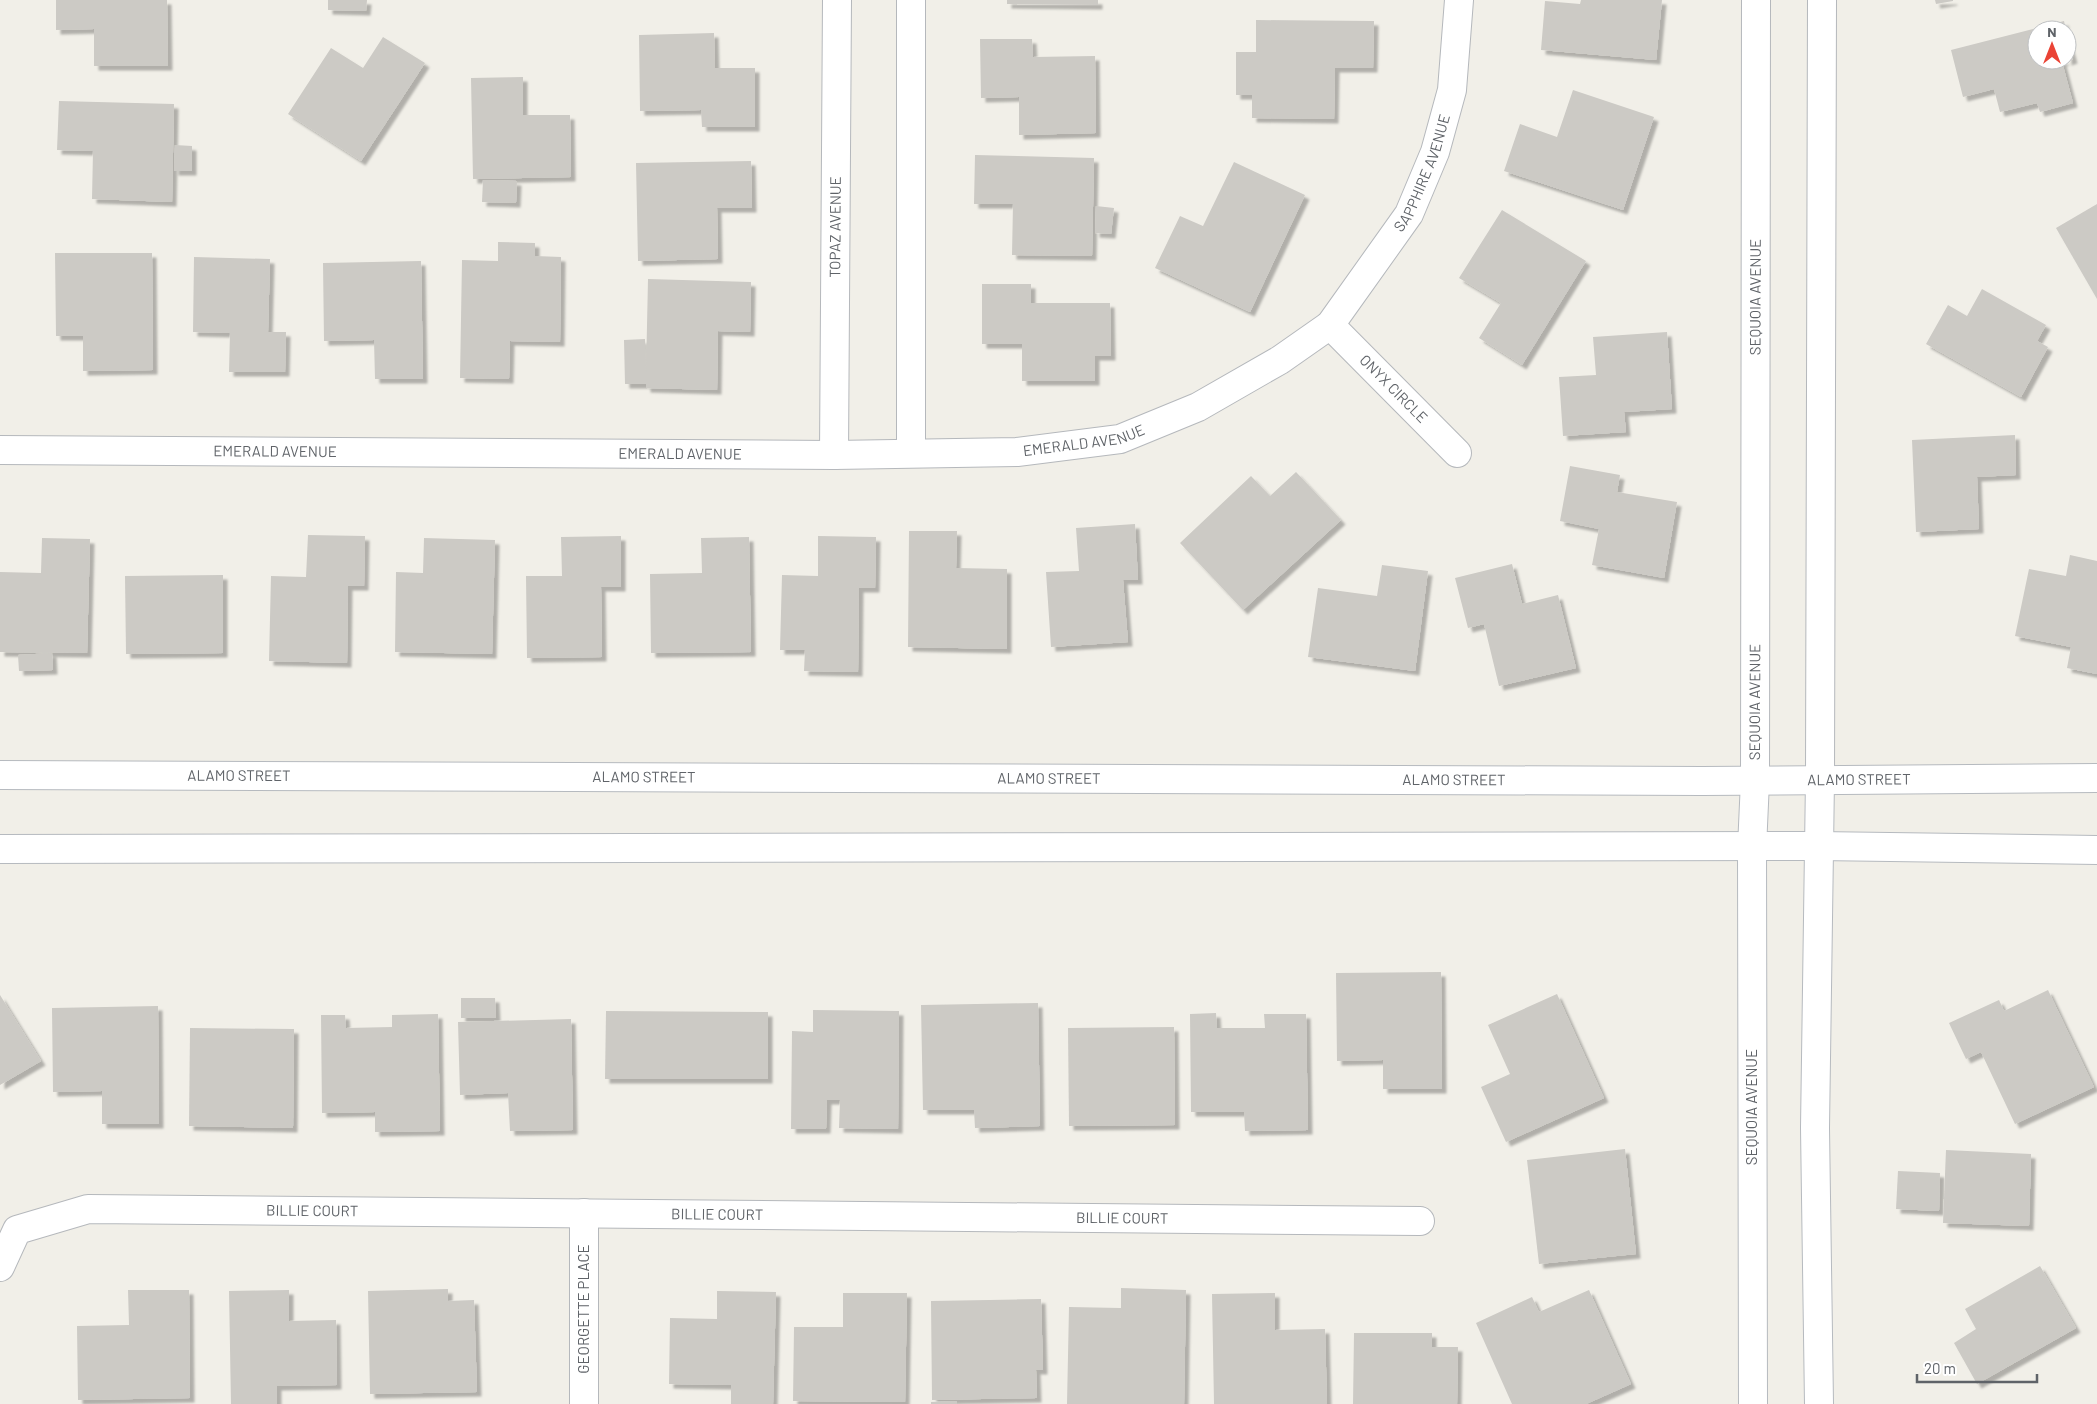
<svg xmlns="http://www.w3.org/2000/svg" width="2097" height="1404" font-family="Barlow,sans-serif">
<style>
.building{fill:#cccac5;filter:url(#shadow)}
.lines{fill:none;stroke-linecap:round;stroke-linejoin:round}
.minor-casing{stroke:#b5b8bc;stroke-width:30}
.tertiary-casing{stroke:#b5b8bc;stroke-width:30}
.secondary-casing{stroke:#b6babf;stroke-width:30}
.minor{stroke:#fff;stroke-width:28}
.tertiary{stroke:#fff;stroke-width:28}
.secondary{stroke:#fff;stroke-width:28}
.labels{text-anchor:middle;stroke-width:4.5;stroke-linejoin:round;paint-order:stroke}
.street-label{font-size:15px;fill:#5f6368;stroke:#fff}
</style>
<defs>
<filter id="shadow"><feDropShadow dx="4.5" dy="4.5" stdDeviation="1" flood-color="#0004"/></filter>
</defs>
<rect width="100%" height="100%" fill="#f1efe8"/>
<g class="building">
<path d="M56,0H167L168,66H94V29L56,30Z"/>
<path d="M328,0H367L366,11L328,10Z"/>
<path d="M1007,0H1098V5L1007,4Z"/>
<path d="M1581,0H1662L1656,60L1541,50L1545,1L1580,4Z"/>
<path d="M1935,0H1953V1L1936,4Z"/>
<path d="M1256,20L1374,21L1373,68H1335L1334,119L1252,118V95H1236V52H1256Z"/>
<path d="M2064,21L2066,30H2037V60H2066L2062,62L2073,103L2040,112L2037,103L2000,112L1994,89L1963,97L1951,50Z"/>
<path d="M714,33L715,68H755V127H702L701,110L640,111L639,35Z"/>
<path d="M383,37L425,63L361,161L288,114L331,48L363,68Z"/>
<path d="M2067,37L2073,59L2067,61Z"/>
<path d="M980,39H1032L1033,57L1095,56L1096,133L1019,135V97L981,98Z"/>
<path d="M523,77V115H570L571,177L473,179L471,78Z"/>
<path d="M1573,90L1654,117L1623,210L1504,171L1520,124L1557,137Z"/>
<path d="M59,101L174,104L172,202L92,199L93,151L57,150Z"/>
<path d="M175,145L192,146V171H174Z"/>
<path d="M975,155L1094,158L1092,256L1012,255L1013,204H974Z"/>
<path d="M751,161L752,208H717L718,259L638,261L636,163Z"/>
<path d="M1234,162L1305,195L1250,312L1155,268L1180,216L1203,226Z"/>
<path d="M483,180L517,181L516,203L482,202Z"/>
<path d="M2097,204V299L2056,228Z"/>
<path d="M1096,206L1114,208L1111,234L1095,233Z"/>
<path d="M1502,210L1586,261L1522,365L1479,338L1501,303L1459,278Z"/>
<path d="M498,242L535,243V256L561,257L560,342L510,341L509,379L460,378L462,260L498,261Z"/>
<path d="M55,253H152L153,370L83,371V336H56Z"/>
<path d="M194,257L270,259L268,332H286L285,372H229L230,333L193,332Z"/>
<path d="M421,261L423,379H375L374,340L324,341L323,263Z"/>
<path d="M648,279L751,282L750,332L718,331L717,390L646,388V384H625L624,340L645,339L646,372Z"/>
<path d="M982,284H1031V303H1110L1111,356H1095V381H1022V344H982Z"/>
<path d="M1982,289L2046,325L2037,341L2048,347L2021,397L1926,344L1948,305L1967,316Z"/>
<path d="M1667,332L1672,409L1624,412L1626,432L1563,436L1559,377L1596,375L1593,337Z"/>
<path d="M2015,435L2016,475L1977,477L1979,529L1916,532L1912,440Z"/>
<path d="M1570,466L1620,475L1617,492L1677,502L1664,578L1592,565L1599,529L1560,521Z"/>
<path d="M1296,472L1341,520L1243,610L1180,543L1251,476L1270,496Z"/>
<path d="M1135,524L1138,580H1123L1128,642L1051,647L1046,572L1079,571L1076,528Z"/>
<path d="M909,531H957L956,568L1007,569V649L908,647Z"/>
<path d="M308,535L365,536L364,586H348L347,663L269,661L271,576L306,577Z"/>
<path d="M621,536V587H601L602,657L527,658L526,576H562L561,537Z"/>
<path d="M818,536L876,537L875,588H859L858,672L804,671L805,650H780L782,575L818,576Z"/>
<path d="M749,537L751,652L651,653L650,574L702,573L701,538Z"/>
<path d="M42,538L90,539L87,653L0,652V572L41,573Z"/>
<path d="M424,538L495,540L492,654L395,652L396,572L423,573Z"/>
<path d="M2070,555L2097,561V674L2067,668L2071,647L2015,636L2029,569L2066,576Z"/>
<path d="M1512,564L1522,604L1558,595L1576,668L1499,686L1484,624L1468,628L1455,578Z"/>
<path d="M1382,565L1428,571L1415,671L1308,657L1318,588L1377,596Z"/>
<path d="M223,575V653L126,654L125,576Z"/>
<path d="M52,653L53,670L19,671L18,655Z"/>
<path d="M1441,972L1442,1089H1383V1060L1337,1061L1336,973Z"/>
<path d="M2048,990L2094,1087L2015,1124L1981,1052L1966,1059L1949,1023L1999,1000L2004,1011Z"/>
<path d="M1557,994L1604,1098L1506,1142L1481,1087L1510,1074L1488,1025Z"/>
<path d="M0,995L41,1061L0,1085Z"/>
<path d="M461,998H495L496,1018H461Z"/>
<path d="M1038,1003L1040,1126L975,1128L974,1110H923L921,1005Z"/>
<path d="M158,1006L159,1124H102V1091L53,1092L52,1008Z"/>
<path d="M813,1010L899,1011L898,1129L839,1128L840,1100H827L826,1129H791L792,1031L813,1032Z"/>
<path d="M606,1011L768,1012V1079H605Z"/>
<path d="M1216,1013L1217,1028H1265L1264,1014H1306L1308,1130L1245,1131L1244,1112H1191L1190,1014Z"/>
<path d="M438,1014L440,1131L375,1132V1112L322,1113L321,1015H345L346,1028L392,1027V1015Z"/>
<path d="M571,1019L573,1130L510,1131L508,1093L460,1095L458,1022Z"/>
<path d="M1174,1027L1175,1125L1069,1126L1068,1028Z"/>
<path d="M190,1028L294,1029L293,1128L189,1126Z"/>
<path d="M1625,1149L1636,1254L1539,1264L1527,1160Z"/>
<path d="M1946,1150L2031,1154L2029,1226L1943,1223Z"/>
<path d="M1898,1171L1940,1173L1939,1211L1896,1209Z"/>
<path d="M2040,1266L2076,1328L1977,1384L1954,1343L1976,1329L1965,1309Z"/>
<path d="M1121,1288L1186,1290L1184,1404H1067L1069,1307L1121,1308Z"/>
<path d="M448,1289V1301L474,1300L477,1392L370,1394L368,1291Z"/>
<path d="M128,1290H189L190,1398L78,1400L77,1326L129,1325Z"/>
<path d="M289,1290V1321L336,1320L337,1385L277,1386V1404H231L229,1291Z"/>
<path d="M1589,1290L1631,1384L1586,1404H1512L1476,1323L1532,1297L1539,1312Z"/>
<path d="M717,1291L776,1292L773,1404H731V1385L669,1384L670,1318L717,1319Z"/>
<path d="M843,1293H907L905,1402L793,1401L794,1327H843Z"/>
<path d="M1275,1293V1330L1325,1329L1327,1404H1214L1212,1294Z"/>
<path d="M1041,1299L1043,1370H1036L1037,1398L932,1400L931,1301Z"/>
<path d="M1354,1333H1432V1347H1458L1457,1404H1353Z"/>
<path d="M957,1401V1404H931V1402Z"/>
</g>
<g class="lines">
<defs>
<g id="minor">
<path d="M911,0V453"/>
<path id="s1" d="M1330,325L1457,453"/>
<path id="s2" d="M0,450L834,455L1017,452L1120,439L1198,407L1280,360L1330,325L1409,214L1435,152L1452,90L1459,0"/>
<path id="s3" d="M834,455L837,0"/>
<path d="M584,1213V1404"/>
<path id="s4" d="M0,1267L17,1230L88,1209L1420,1221"/>
</g>
<g id="tertiary">
<path d="M1820,779L1822,0"/>
<path id="s5" d="M1755,781L1756,0"/>
</g>
<g id="secondary">
<path id="s6" d="M0,775L1702,781L2097,778"/>
<path d="M0,849L1818,846L2097,850"/>
<path d="M1753,1404L1752,848L1755,781"/>
<path d="M1819,1404L1815,1128L1820,779"/>
</g>
</defs>
<use href="#minor" class="minor-casing"/>
<use href="#tertiary" class="tertiary-casing"/>
<use href="#secondary" class="secondary-casing"/>
<use href="#minor" class="minor"/>
<use href="#tertiary" class="tertiary"/>
<use href="#secondary" class="secondary"/>
</g>
<g class="labels">
<g class="street-label">
<text dy="5" stroke="none"><textPath href="#s2" startOffset="1540">SAPPHIRE AVENUE</textPath></text>
<text dy="5" stroke="none"><textPath href="#s3" startOffset="228">TOPAZ AVENUE</textPath></text>
<text dy="5" stroke="none"><textPath href="#s5" startOffset="484">SEQUOIA AVENUE</textPath></text>
<text dy="5" stroke="none"><textPath href="#s1" startOffset="90">ONYX CIRCLE</textPath></text>
<text dy="5" stroke="none"><textPath href="#s2" startOffset="1085">EMERALD AVENUE</textPath></text>
<text dy="5" stroke="none"><textPath href="#s2" startOffset="275">EMERALD AVENUE</textPath></text>
<text dy="5" stroke="none"><textPath href="#s2" startOffset="680">EMERALD AVENUE</textPath></text>
<text dy="5" stroke="none"><textPath href="#s5" startOffset="79">SEQUOIA AVENUE</textPath></text>
<text dy="5" stroke="none"><textPath href="#s6" startOffset="239">ALAMO STREET</textPath></text>
<text dy="5" stroke="none"><textPath href="#s6" startOffset="644">ALAMO STREET</textPath></text>
<text dy="5" stroke="none"><textPath href="#s6" startOffset="1049">ALAMO STREET</textPath></text>
<text dy="5" stroke="none"><textPath href="#s6" startOffset="1859">ALAMO STREET</textPath></text>
<text dy="5" stroke="none"><textPath href="#s6" startOffset="1454">ALAMO STREET</textPath></text>
<text transform="translate(1752 1107) rotate(-90)" y="5">SEQUOIA AVENUE</text>
<text dy="5" stroke="none"><textPath href="#s4" startOffset="339">BILLIE COURT</textPath></text>
<text dy="5" stroke="none"><textPath href="#s4" startOffset="744">BILLIE COURT</textPath></text>
<text dy="5" stroke="none"><textPath href="#s4" startOffset="1149">BILLIE COURT</textPath></text>
<text transform="translate(584 1309) rotate(-90)" y="5">GEORGETTE PLACE</text>
</g>
</g>
<g transform="translate(2052 45)"><circle r="24" fill="#ffffff" stroke="#bfc1c3"/>
<path d="M0-4L9 19L0 12L-9 19Z" fill="#ea4335"/>
<text y="-8" font-size="14" font-weight="bold" text-anchor="middle" fill="#5f6368">N</text>
</g>
<path d="M1917 1374v8h120v-8" fill="none" stroke="#5f6368" stroke-width="2.5"/>
<text x="1924" y="1374" font-size="15" fill="#5f6368" stroke="#ffffff" stroke-width="4" paint-order="stroke">20 m</text>
</svg>
